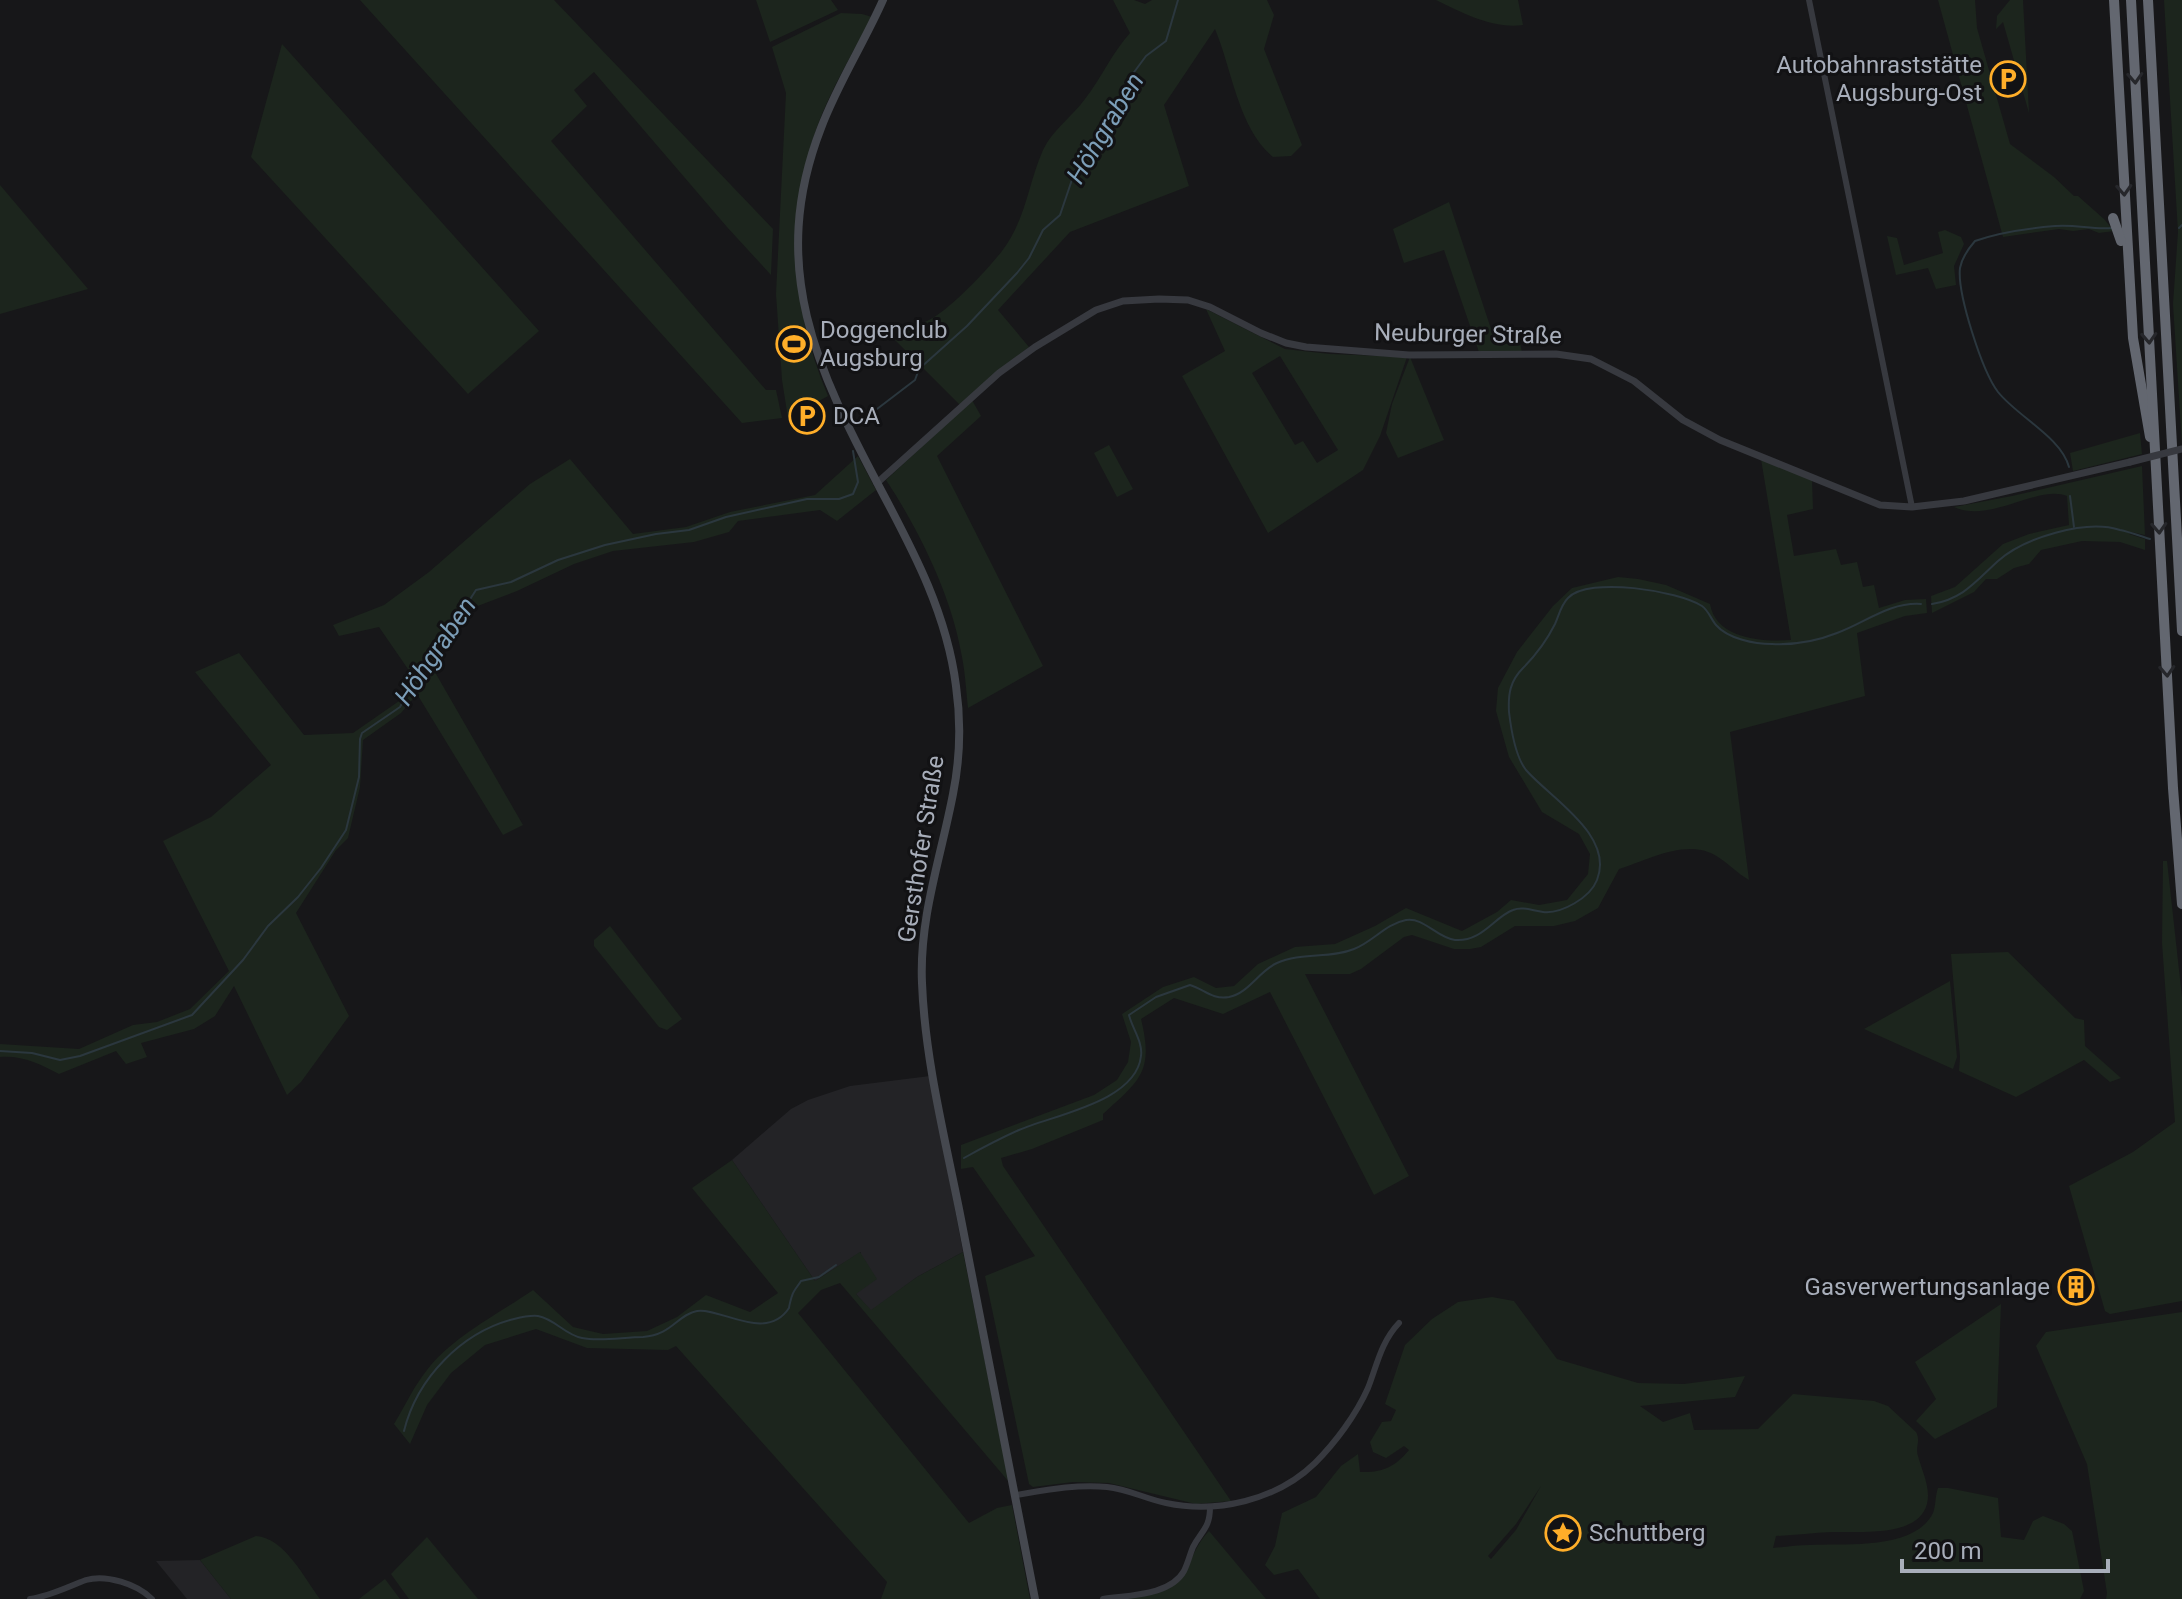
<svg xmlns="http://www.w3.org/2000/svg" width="2182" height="1599" font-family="Roboto,sans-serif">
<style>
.built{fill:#232326}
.green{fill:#1c251d;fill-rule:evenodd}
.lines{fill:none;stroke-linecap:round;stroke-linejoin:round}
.stream{stroke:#2b373e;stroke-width:2}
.minor{stroke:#37393f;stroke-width:6}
.tertiary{stroke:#37393f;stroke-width:7}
.secondary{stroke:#45484f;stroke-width:8}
.motorway{stroke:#636770;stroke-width:10}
.tertiary-bridge{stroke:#37393f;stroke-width:7}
.oneway{stroke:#26272b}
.labels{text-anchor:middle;stroke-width:6;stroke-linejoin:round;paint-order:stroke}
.poi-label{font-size:24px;fill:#a8aeba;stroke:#121214;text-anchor:start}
.street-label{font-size:24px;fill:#a8aeba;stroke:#121214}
.water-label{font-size:26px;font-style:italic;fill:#7c9eb8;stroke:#121214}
</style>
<rect width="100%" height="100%" fill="#171719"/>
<g class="built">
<path d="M930,1076L963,1252L917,1277L871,1311L856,1294L861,1252L815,1281L732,1160L791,1109L808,1100L850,1086Z"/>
<path d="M200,1560L231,1599H187L156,1561Z"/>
</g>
<g class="green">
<path d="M360,0H554L773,229L771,275L727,227L594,72L574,90L587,106L551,141L766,390H776L782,418L742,423Z"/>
<path d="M756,0H831L838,10L770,42Z"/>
<path d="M1113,0H1134L1145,4L1152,0H1267L1274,15L1264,49L1302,145L1291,156L1273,157C1238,128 1232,69 1215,29L1164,105L1189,186L1070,232L998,310L1029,347L960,405L887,332C898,321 914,327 927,321C948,312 988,269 1002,251C1026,220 1028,184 1043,150C1053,129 1072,117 1085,99C1102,77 1112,53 1130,33Z"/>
<path d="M1436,0H1518L1523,25C1492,29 1463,13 1436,0Z"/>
<path d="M1938,0H1975L1977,28L2010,144L2054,177L2074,196H2078L2104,219L2114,231L2099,233L2089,229L2073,231L2059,229L2003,237Z"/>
<path d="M2010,0H2023L2029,113L2003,22L1996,29L1997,16Z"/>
<path d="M2164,0H2182V445L2173,304L2178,232Z"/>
<path d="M841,13L862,14L872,17C853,52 831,89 817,127C785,216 791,309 828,396L788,418L782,380L776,294L786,93L772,47Z"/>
<path d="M282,44L539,331L468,394L251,157Z"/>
<path d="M0,185L88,289L0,314Z"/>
<path d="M1449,202L1496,344L1520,343L1522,352H1479L1444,250L1404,263L1393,229Z"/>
<path d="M1945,230L1961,237L1964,244L1954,266L1956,285L1936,289L1928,268L1896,275L1887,236L1897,238L1904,265L1943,253L1938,232Z"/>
<path d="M1206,309L1285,349L1330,354L1407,357L1380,436L1363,470L1268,533L1182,376L1225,351ZM1280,356L1338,450L1317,463L1303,441L1295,445L1252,373Z"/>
<path d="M1410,357L1444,440L1398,458L1386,433L1392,404Z"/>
<path d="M972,400L981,416L937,456L1043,666L968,708C966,689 965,670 961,652C951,595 918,528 886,480Z"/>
<path d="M2140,433L2142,454L2073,471L2070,453Z"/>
<path d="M1109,445L1133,489L1117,497L1094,453Z"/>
<path d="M858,456L876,490L837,521L820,510L738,521L729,532L694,542L613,551L574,564L517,591L475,607L432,667L523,825L503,835L417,694L401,713L363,740L360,787L348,838L336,850L296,913L349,1016L301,1082L287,1095L234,986L215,1016L194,1029L141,1043L147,1057L126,1064L116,1051L59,1074C40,1064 22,1055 0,1057V1044L79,1049L133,1025L157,1022L190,1009L229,971L163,841L211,817L271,765L195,672L239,653L304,735L353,733L402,699L410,672L379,627L339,636L333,625L384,605L429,572L530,484L570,459L633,534L686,527L730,512L815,495Z"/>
<path d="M1761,459L1812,480L1813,509L1787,515L1794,556L1836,549L1841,565L1857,562L1863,587L1874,585L1879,608L1905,600L1926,599L1927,613L1905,616L1857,633L1865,696L1730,732L1749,880C1737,873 1729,864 1718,857C1688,837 1649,860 1619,869L1598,908L1575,921L1554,926H1515L1481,947L1470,949H1454L1412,935L1404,937L1361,969L1350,974H1305L1409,1176L1374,1195L1270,992L1223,1014L1174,998L1141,1019C1154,1072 1140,1080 1103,1114V1120L1032,1149L1001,1158L1003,1166L1231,1501L1196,1504L1109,1483L1073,1482L1033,1487L1029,1484L985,1276L1035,1256L973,1167L961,1169V1145L1094,1095L1117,1080L1128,1062L1131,1042L1122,1014L1163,987L1194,977L1216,988L1234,986L1258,964L1295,947L1335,944L1375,926L1406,908L1462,931L1497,912L1511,900L1539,905L1567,900L1588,874L1590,854L1579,834L1542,812L1509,757L1496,711L1498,688L1517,652L1553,606L1572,588L1618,577L1638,579L1666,585L1710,604C1716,639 1762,642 1791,640Z"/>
<path d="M2142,466L2145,535L2131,532L2129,534L2145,539V550L2120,542L2082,541L2041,550L2029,564L2014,568L1997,579H1986L1974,592L1932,613L1931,596L1955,587L2003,544L2029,534L2069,525L2067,496C2039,484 1990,524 1954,507L2012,496Z"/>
<path d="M2163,861H2167L2182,997V1301L2110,1314L2105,1311L2069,1186L2133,1152L2175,1122L2162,943Z"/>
<path d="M610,926L682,1019L667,1030L659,1027L594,946V940Z"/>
<path d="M2008,952L2075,1018L2084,1020L2085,1046L2121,1078L2110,1082L2084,1060L2016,1097L1959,1071L1960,1057L1951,954Z"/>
<path d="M1950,981L1957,1057L1953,1069L1864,1029Z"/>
<path d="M732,1160L815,1281L860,1252L877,1279L856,1294L871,1310L917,1277L963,1252L1009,1482L840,1283L821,1290L798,1313L969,1523L997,1508L1012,1505L1030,1599H881L887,1582L676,1346L668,1350L587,1348L536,1329L485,1345L451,1373L427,1405L410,1444L394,1424C405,1406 414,1386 427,1370C452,1337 500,1313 533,1290L573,1327L603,1334L647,1331L677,1317L706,1295L750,1312L778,1293L692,1188Z"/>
<path d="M1492,1297L1514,1301L1557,1359L1638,1383L1684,1384L1745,1376L1735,1397L1640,1406L1663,1422L1690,1413L1694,1430L1758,1429L1793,1394L1874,1401L1888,1406L1916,1432C1921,1441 1915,1447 1918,1456C1922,1471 1931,1488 1927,1504C1918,1538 1859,1531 1832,1532C1813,1533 1795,1535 1776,1536L1773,1548C1785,1547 1798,1545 1810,1545C1844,1543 1914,1551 1933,1513C1936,1505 1935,1496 1938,1488H1948L1998,1498L2001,1537L2024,1540L2033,1521L2043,1516L2064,1524L2072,1531L2084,1591L2080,1599H1320L1298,1569L1274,1575L1265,1565L1275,1546L1282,1513L1316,1497L1341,1466L1358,1454L1360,1472C1382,1473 1395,1467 1409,1450L1404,1446L1386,1458L1373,1452L1370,1442L1382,1422L1391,1421L1396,1410L1385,1404L1405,1345L1432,1319L1458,1302ZM1541,1486L1516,1530L1491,1559L1488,1556L1516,1524Z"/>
<path d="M2001,1304L1997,1407L1935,1439L1916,1421L1936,1399L1915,1362Z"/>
<path d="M2182,1312V1599H2106L2107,1593L2087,1464L2036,1346L2046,1332Z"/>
<path d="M1209,1531L1266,1599H1112C1131,1596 1167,1596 1179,1580C1191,1564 1195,1545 1209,1531Z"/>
<path d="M256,1536C285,1538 304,1578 320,1599H231L200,1560Z"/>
<path d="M427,1537L478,1599H409L391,1574Z"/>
<path d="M385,1579L400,1599H359Z"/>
</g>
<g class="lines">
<g class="stream">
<path d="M2179,228L2182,225"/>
<path d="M860,422L915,380L919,369L967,326L1017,273L1029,258L1043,230L1060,215L1076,168L1112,127L1123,104L1129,79L1146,56L1166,41L1178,0"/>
<path d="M2069,467C2061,437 2018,417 1998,392C1982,371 1957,293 1960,268C1962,257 1968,249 1975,241C1997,233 2031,228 2055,226C2075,224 2093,230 2112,228"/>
<path d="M2070,496L2074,527"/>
<path d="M1932,604C1963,599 1976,581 1998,561C2024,538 2085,519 2120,530C2130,532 2140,536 2150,539"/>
<path d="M0,1051L32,1053L60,1060L80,1056L192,1015L243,960L268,926L298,897L321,868L346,830L359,777L360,739L362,733L400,707L431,650L458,618L476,590L511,582L558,560L605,545L656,534L689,530L726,517L807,499H839L853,494L858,482L853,451"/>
<path d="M964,1158C982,1148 1001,1138 1019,1130C1053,1115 1136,1102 1141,1056C1143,1042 1132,1028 1129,1015L1156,997L1190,985C1204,989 1212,1000 1229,997C1249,993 1259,971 1277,963C1301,952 1330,959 1354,949C1373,942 1385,924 1406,920C1424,917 1437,938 1455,940C1482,942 1494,917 1513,910C1523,906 1533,911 1543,912C1561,914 1590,898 1597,880C1615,835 1549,797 1526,770C1515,756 1511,729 1509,712C1508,694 1510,681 1523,668C1535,656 1547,640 1555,624C1559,615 1561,605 1568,598C1589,576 1678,591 1702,606C1708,610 1711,619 1716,625C1728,639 1755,644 1772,644C1793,645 1817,641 1837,633C1865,623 1889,602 1921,604"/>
<path d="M404,1431C417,1378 462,1332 514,1319C522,1317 530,1315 538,1316C555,1319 565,1335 582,1338C600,1342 624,1337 643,1337C672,1335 677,1315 697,1311C720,1307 766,1343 789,1308C789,1307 791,1298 792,1296C793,1291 798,1286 801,1281L819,1277L836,1265"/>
</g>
<g class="minor">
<path d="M1809,0L1912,507"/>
<path d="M1016,1495C1046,1490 1077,1484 1107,1487C1128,1489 1146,1499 1166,1503C1217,1514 1277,1500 1315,1463C1335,1443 1356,1415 1368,1388C1377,1365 1381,1342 1399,1323"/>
<path d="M30,1599C50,1596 67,1587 86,1580C106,1574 137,1584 152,1599"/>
<path d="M1103,1599C1128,1595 1170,1596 1184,1571C1188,1563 1190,1554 1193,1547C1202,1530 1210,1528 1210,1507"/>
</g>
<path class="tertiary" d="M877,483L999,373L1035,347L1096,310L1123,301L1159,299L1188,300L1210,307L1261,333L1286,343L1306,347L1409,355L1556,354L1591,359L1634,381L1683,420L1720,440L1880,505L1912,507L1964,501L2130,462"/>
<path class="secondary" d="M883,0C864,43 838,83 821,128C767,267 817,370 882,492C915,554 947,615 956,686C961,721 960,759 953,794C941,857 919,918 922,983C925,1060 945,1138 960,1214C985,1342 1011,1470 1035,1599"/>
<g class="motorway">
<path d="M2114,0L2133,338L2150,437"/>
<path d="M2131,0L2173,788L2182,904"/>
<path d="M2148,0L2182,631"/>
<path d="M2113,218L2121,241"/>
</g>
<path class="tertiary-bridge" d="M2130,462L2182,449"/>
</g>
<defs><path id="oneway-chevron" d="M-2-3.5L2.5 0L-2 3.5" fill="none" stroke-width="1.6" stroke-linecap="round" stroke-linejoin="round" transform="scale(2)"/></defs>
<g class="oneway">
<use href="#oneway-chevron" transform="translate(2135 78) rotate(87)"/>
<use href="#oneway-chevron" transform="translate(2124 190) rotate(87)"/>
<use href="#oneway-chevron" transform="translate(2149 338) rotate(87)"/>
<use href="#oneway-chevron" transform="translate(2159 528) rotate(87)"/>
<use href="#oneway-chevron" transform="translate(2167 671) rotate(87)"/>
</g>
<defs>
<symbol id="parking-ring" viewBox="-11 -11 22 22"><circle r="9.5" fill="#121214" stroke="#ffae29" stroke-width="1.5"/><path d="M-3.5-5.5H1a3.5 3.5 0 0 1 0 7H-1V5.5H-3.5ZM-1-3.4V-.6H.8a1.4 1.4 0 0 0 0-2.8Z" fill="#ffae29"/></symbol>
<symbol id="stadium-ring" viewBox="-11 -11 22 22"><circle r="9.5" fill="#121214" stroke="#ffae29" stroke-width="1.5"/><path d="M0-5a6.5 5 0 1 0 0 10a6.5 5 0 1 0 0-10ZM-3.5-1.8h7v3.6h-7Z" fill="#ffae29"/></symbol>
<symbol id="building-ring" viewBox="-11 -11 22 22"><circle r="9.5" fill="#121214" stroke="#ffae29" stroke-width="1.5"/><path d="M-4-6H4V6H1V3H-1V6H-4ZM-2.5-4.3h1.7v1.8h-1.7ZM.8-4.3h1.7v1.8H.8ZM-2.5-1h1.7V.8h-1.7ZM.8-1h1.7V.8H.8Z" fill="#ffae29"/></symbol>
<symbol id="sight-ring" viewBox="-11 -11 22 22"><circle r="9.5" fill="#121214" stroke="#ffae29" stroke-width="1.5"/><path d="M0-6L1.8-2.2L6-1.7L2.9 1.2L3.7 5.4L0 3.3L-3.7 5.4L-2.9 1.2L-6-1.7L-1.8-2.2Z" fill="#ffae29"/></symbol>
</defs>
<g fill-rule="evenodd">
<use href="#parking-ring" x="1988" y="59" width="40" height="40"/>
<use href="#stadium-ring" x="774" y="324" width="40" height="40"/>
<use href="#parking-ring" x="787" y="396" width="40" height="40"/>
<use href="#building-ring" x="2056" y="1267" width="40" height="40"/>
<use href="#sight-ring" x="1543" y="1513" width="40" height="40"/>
</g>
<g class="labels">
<g class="poi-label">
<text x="1982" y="73" text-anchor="end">Autobahnraststätte<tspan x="1982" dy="28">Augsburg-Ost</tspan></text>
<text x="820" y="338">Doggenclub<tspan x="820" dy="28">Augsburg</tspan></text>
<text x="833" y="424">DCA</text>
<text x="2050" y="1295" text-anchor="end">Gasverwertungsanlage</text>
<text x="1589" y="1541">Schuttberg</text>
</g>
<g class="street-label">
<text transform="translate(1468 334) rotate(1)" y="8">Neuburger Straße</text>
<text transform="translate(921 849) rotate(-81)" y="8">Gersthofer Straße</text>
</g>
<g class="water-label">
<text transform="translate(1105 128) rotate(-59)" y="9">Höhgraben</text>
<text transform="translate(435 651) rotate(-56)" y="9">Höhgraben</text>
</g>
</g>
<path d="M1902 1559v12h206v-12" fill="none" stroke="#a8aeba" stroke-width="4"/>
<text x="1914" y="1559" font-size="24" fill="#a8aeba" stroke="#121214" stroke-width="6" paint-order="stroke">200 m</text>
</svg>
